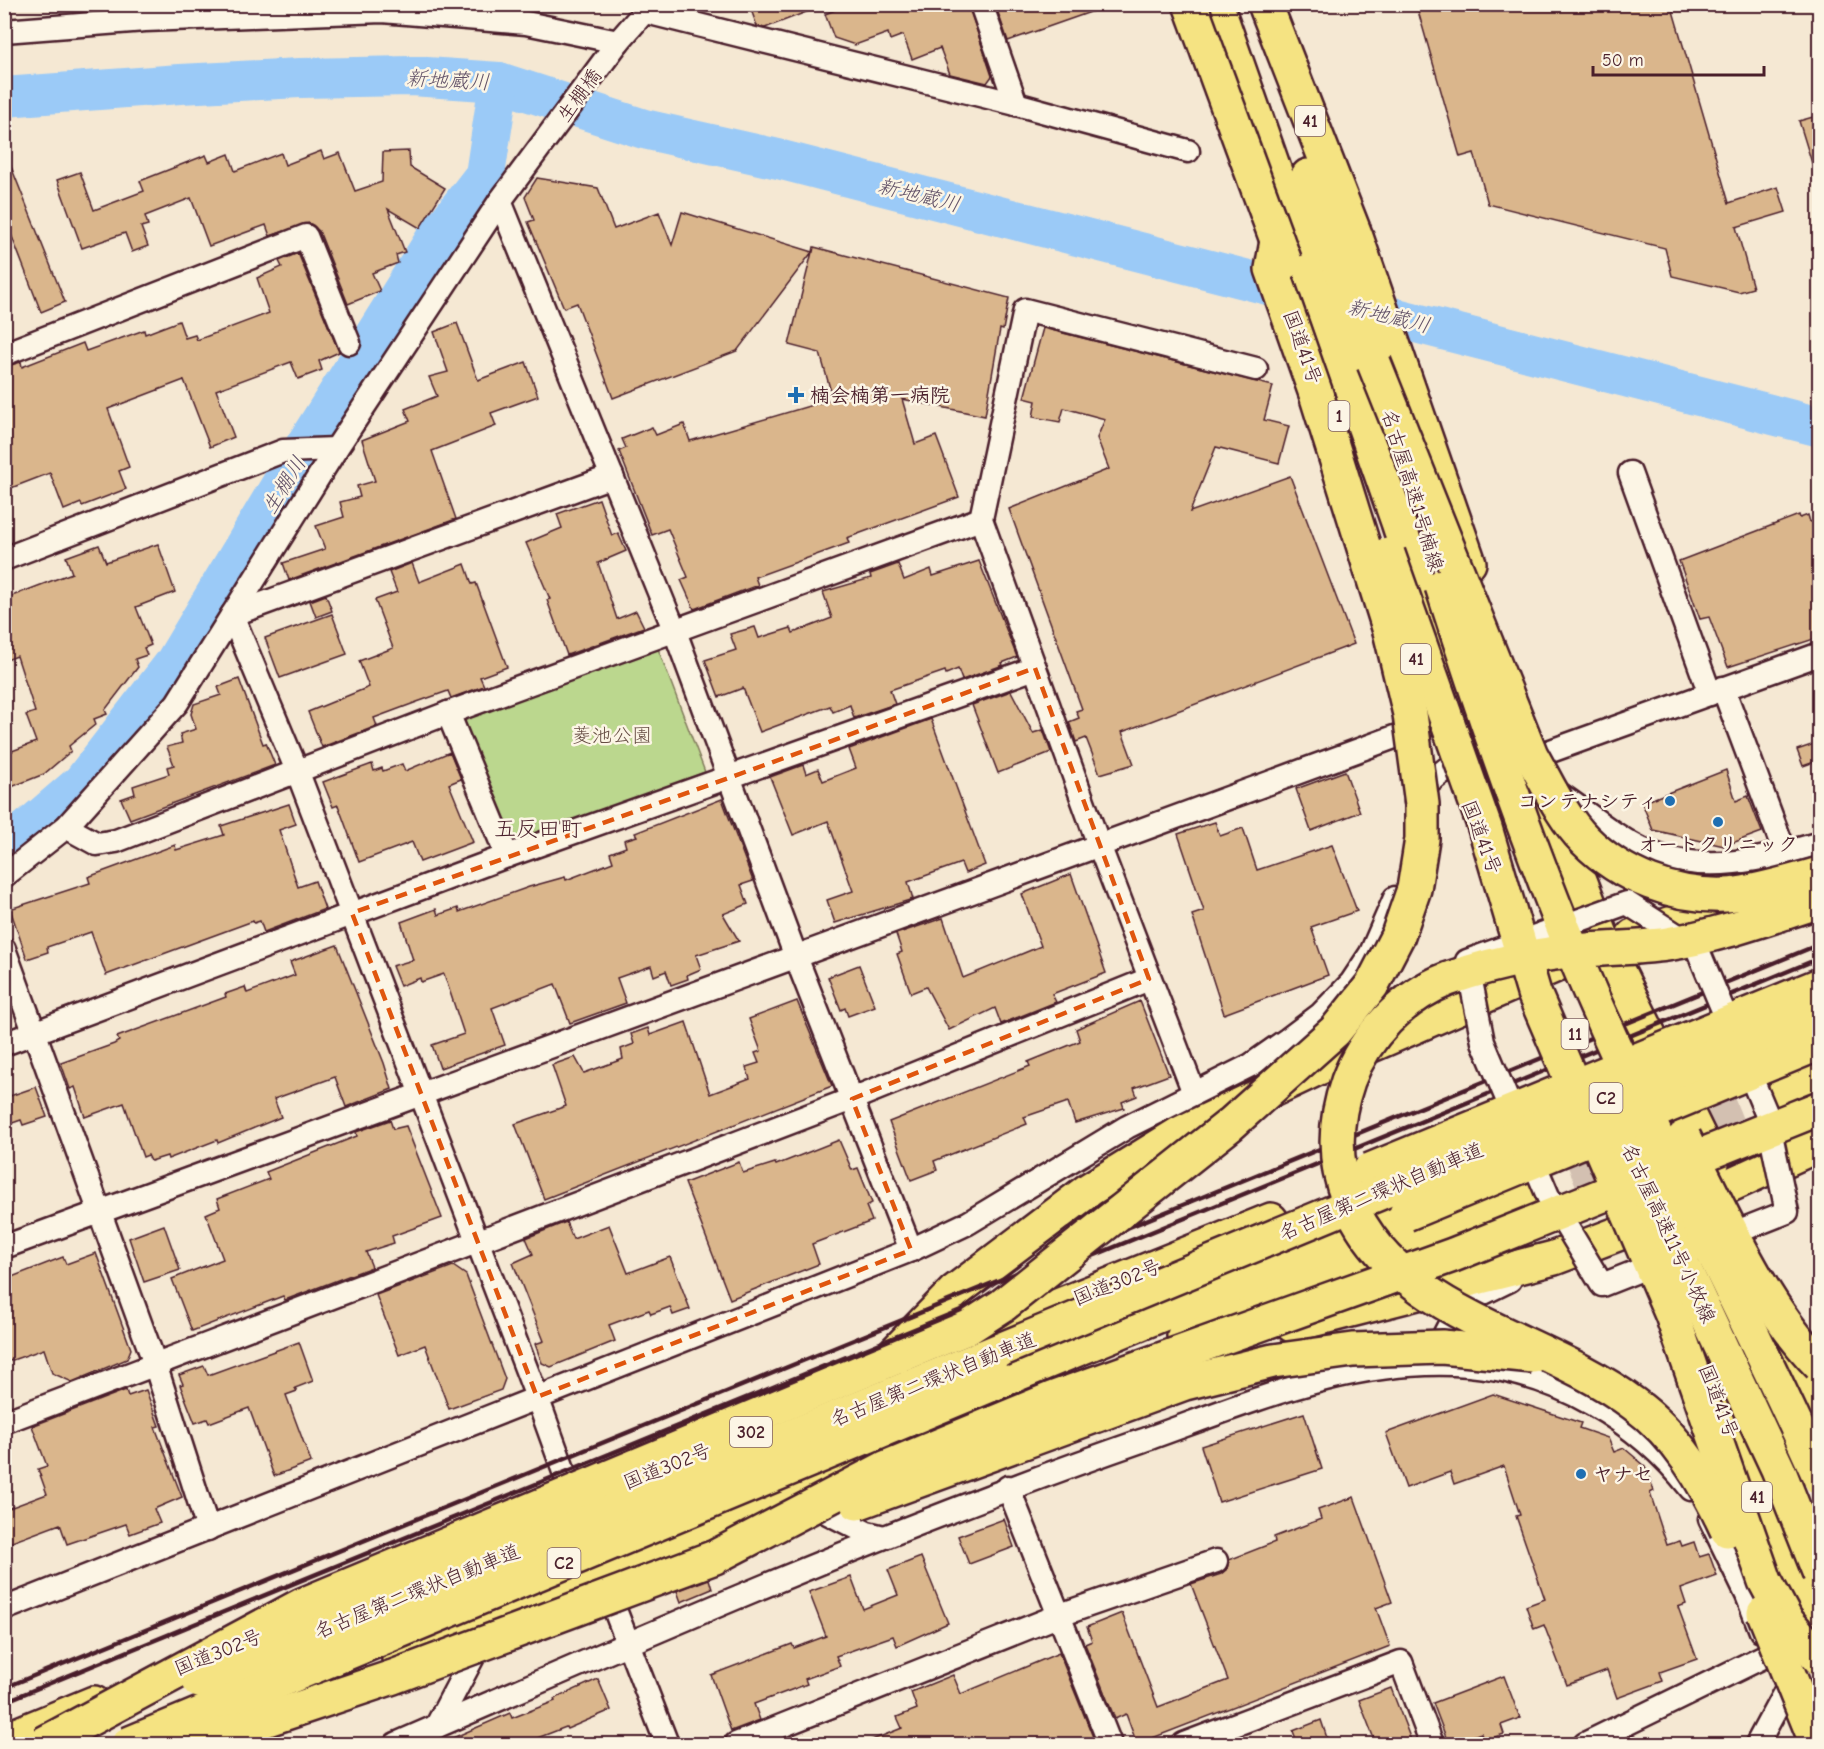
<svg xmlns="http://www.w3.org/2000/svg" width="1824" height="1749" font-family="'Comic Neue','Klee One',sans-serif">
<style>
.green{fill:#bbd78e;stroke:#827b5c;stroke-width:1.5}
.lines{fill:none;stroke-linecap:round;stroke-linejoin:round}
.river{stroke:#9bcaf7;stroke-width:40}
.building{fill:#dab68c;stroke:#4a1f2b;stroke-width:1.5}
.highway-tunnel{stroke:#d3c0b1;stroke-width:33;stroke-dasharray:33 16;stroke-linecap:butt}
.minor-casing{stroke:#4a1f2b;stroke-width:27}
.highway-casing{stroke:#4a1f2b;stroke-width:38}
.minor{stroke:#fcf5e5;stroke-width:22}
.highway{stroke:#f5e382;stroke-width:33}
.rail{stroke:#4a1f2b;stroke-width:4.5}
.minor-bridge-casing{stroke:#4a1f2b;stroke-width:27;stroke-linecap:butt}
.highway-bridge-casing{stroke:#4a1f2b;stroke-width:38;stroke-linecap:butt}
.minor-bridge{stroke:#fcf5e5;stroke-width:22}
.highway-bridge{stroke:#f5e382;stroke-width:33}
.marked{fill:none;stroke:#e0560e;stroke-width:4.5;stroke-dasharray:12 8;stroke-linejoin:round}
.poi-dot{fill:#1f6fb2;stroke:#fcf5e5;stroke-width:2}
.labels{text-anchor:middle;stroke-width:5;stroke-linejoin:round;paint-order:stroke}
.shield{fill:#fcf5e5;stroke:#7f5f63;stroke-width:1.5}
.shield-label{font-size:18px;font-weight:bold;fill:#4a1f2b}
.street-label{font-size:20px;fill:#4a1f2b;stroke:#fcf5e5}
.poi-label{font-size:20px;font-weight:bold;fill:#4a1f2b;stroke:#fcf5e5;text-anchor:start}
.park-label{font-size:20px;fill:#664d44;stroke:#fcf5e5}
.water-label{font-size:21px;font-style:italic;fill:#625268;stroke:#fcf5e5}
.quarter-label{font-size:22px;fill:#4a1f2b;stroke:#fcf5e5}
</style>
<rect width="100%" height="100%" fill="#f5e8d3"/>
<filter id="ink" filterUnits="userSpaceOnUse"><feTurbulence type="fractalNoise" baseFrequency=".0167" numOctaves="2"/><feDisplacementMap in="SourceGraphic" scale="12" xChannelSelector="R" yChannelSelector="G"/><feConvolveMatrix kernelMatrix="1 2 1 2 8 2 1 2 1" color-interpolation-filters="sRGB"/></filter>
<g filter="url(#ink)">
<path class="green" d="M657,646L705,772L508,846L459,721Z"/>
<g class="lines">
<g class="river">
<path d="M4,97L180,84L300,78L412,76L499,82L644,129L778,159L1820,427"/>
<path d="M4,850L82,783L174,664L285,478L434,241L485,175L499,82"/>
</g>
</g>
<g class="building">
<path d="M749,4H822V6L765,28L757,26Z"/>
<path d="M850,4H968L992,76L987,83L950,74L940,48L912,59L903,35L890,40L888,33L855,45L834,38L825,14Z"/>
<path d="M995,4H1105V7L1008,41Z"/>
<path d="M1416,4H1671L1729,203L1778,187L1786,212L1736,227L1753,288L1739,292L1672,276L1665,248L1488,204L1474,153L1460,157Z"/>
<path d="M1820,115V172L1815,173L1799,121Z"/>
<path d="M4,149L65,302L41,312L4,216Z"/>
<path d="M321,151L324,159L340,153L355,191L382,182L383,152L409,151L410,167L445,188L420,228L388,209L405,252L396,255L398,263L372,273L380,291L348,304L319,231L309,223L270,236L266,225L209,246L191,198L145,216L148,225L141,227L148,246L132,252L125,233L82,248L57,180L80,172L94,210L144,191L140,181L206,155L209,162L229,154L235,171L281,153L285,165Z"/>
<path d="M537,178L598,188L614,229L659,212L672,245L682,212L813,252L814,247L1009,298L1003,330L1000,329L985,416L902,399L915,444L936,436L959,497L847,538L849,543L755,577L758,585L694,609L681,580L688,577L668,529L652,535L619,451L626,448L622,439L652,427L656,435L684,424L690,441L833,399L820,353L789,345L812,252L737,351L613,398L577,303L564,308L528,222L534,220L525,197Z"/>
<path d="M298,253L339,352L319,361L322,370L298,379L291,362L216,390L234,437L210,447L184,380L108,409L129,467L119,471L126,489L82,506L81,503L64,510L50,473L11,488L4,471V367L21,362L22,367L83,343L86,351L144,330L145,334L179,321L185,338L195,335L197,340L269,313L257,278L282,267L279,261Z"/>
<path d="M457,323L478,380L526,362L538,396L491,413L496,426L432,451L456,519L289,580L283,563L325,549L316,526L344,517L340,502L360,497L357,486L375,481L362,440L410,421L405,409L437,396L429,377L448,372L434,332Z"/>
<path d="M1043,328L1273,386L1264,420L1289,426L1279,463L1216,447L1190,512L1290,476L1354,644L1122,732L1134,764L1100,774L1086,738L1076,742L1069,722L1079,718L1076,711L1082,709L1009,509L1109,469L1097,438L1105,419L1064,408L1060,422L1033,417L1036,401L1024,398Z"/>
<path d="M599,499L612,536L618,533L626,551L598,563L617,619L636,611L644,627L567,655L547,600L550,599L526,543L562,528L557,514Z"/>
<path d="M1799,515L1800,518L1808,515L1810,522L1820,519V637L1728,667L1709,617L1700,619L1679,561Z"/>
<path d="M158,544L175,592L136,607L151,645L144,648L147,655L135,659L138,667L105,710L107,714L94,719L96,724L69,746L71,751L44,774L4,790V754L36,742L26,715L35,712L17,656L4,661V599L72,573L66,557L99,545L106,562Z"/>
<path d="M979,561L1017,657L1002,663L1003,665L962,680L958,669L946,674L945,671L890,690L895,704L854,718L850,705L833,712L830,706L760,732L743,688L719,697L705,660L736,650L730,634L755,627L759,638L791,628L793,633L832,618L823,592L871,578L870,574L898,564L904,580L931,569L933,576Z"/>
<path d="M412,563L419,582L465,564L472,584L476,583L507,667L480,677L484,686L451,698L448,691L417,702L374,718L377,726L322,747L308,712L369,687L359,661L393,648L375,600L397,592L389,572Z"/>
<path d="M326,595L332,611L316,617L310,601Z"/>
<path d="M332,614L347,654L280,678L265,638Z"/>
<path d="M239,679L263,744L266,743L275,765L130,819L121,799L135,794L133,786L169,774L167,767L174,765L167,747L182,743L180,734L196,729L191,714L194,704L221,695L218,687Z"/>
<path d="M1011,691L1033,733L1043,730L1051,752L998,773L972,705Z"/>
<path d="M931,719L985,865L965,873L961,863L908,882L913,899L835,923L827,900L853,891L828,821L793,835L770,777L803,765L806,774L818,769L823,781L856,768L849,749Z"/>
<path d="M1820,742V760L1803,766L1797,750Z"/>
<path d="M450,752L461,779L449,784L473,842L420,862L412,842L359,862L338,805L333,807L323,782L372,764L374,771L382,768L383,771L402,764L405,771Z"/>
<path d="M1726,770L1736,801L1748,796L1762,832L1724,846L1653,830L1642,803Z"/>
<path d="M1345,771L1360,812L1311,831L1296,789Z"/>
<path d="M722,799L753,881L741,885L748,904L723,914L739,941L696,955L701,969L687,975L688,979L671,985L666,971L654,976L651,966L617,978L626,1003L570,1023L555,984L492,1008L505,1045L440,1068L432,1045L464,1034L444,974L421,982L420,978L400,986L392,966L413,960L401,922L436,909L438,915L458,908L459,912L529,887L565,877L566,880L613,862L610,853L626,847L624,840L637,836L635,833Z"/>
<path d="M289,804L296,824L279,830L298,887L315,881L325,909L264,932L260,921L254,923L253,921L106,975L91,932L47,947L48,952L27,959L10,909L90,883L88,877L175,845L176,850L224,835L221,826Z"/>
<path d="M1215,822L1220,836L1243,828L1257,870L1332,845L1357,911L1311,927L1328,975L1224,1014L1192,915L1204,911L1178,834Z"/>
<path d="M1071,874L1106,973L1052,994L1056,1002L1001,1024L995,1008L949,1030L926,987L911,993L897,954L902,952L896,934L943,918L963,978L1041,946L1022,894Z"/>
<path d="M337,945L384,1063L392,1089L346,1107L335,1077L274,1099L281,1117L218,1143L217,1140L168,1159L167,1156L151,1161L148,1155L143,1157L124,1103L85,1117L75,1087L70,1089L61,1063L114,1044L119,1041L117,1037L226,997L225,994L245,987L247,993L295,975L290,962Z"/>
<path d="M859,965L875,1006L848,1016L845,1008L841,1010L828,977Z"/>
<path d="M797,1001L832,1086L544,1199L515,1124L566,1106L552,1065L575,1057L584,1073L623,1059L621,1049L634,1044L631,1034L648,1028L650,1035L686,1022L710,1094L750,1079L746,1067L759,1063L755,1053L761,1051L749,1019Z"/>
<path d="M1140,1001L1169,1075L1134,1088L1137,1096L1122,1102L1124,1108L1075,1123L1068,1102L1024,1117L1027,1124L934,1161L937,1170L911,1180L889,1122L1030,1066L1028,1062L1080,1041L1076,1029Z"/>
<path d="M36,1087L47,1117L23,1125L21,1120L4,1126V1098Z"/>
<path d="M390,1120L393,1129L406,1126L442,1218L392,1236L394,1243L366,1252L372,1267L285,1300L283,1296L192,1331L172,1279L223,1259L206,1214L220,1208L217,1199L269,1179L266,1172L357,1136L356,1132Z"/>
<path d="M839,1140L852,1170L858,1168L872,1203L866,1206L872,1221L812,1244L819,1264L730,1299L685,1183L739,1162L743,1173L775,1163L776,1165Z"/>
<path d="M566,1222L573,1239L609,1225L628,1273L670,1257L690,1309L673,1315L670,1307L651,1314L649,1310L609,1325L615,1341L551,1367L542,1363L535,1344L544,1341L513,1263L533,1254L526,1238Z"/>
<path d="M164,1225L180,1270L144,1282L129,1238Z"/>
<path d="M96,1253L131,1349L127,1359L72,1382L52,1373L44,1349L4,1363V1280L63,1257L66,1264Z"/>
<path d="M453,1266L466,1275L505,1379L501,1390L449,1409L425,1345L399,1355L376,1295Z"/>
<path d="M299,1342L313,1381L295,1388L297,1391L286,1395L311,1462L274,1476L249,1408L209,1423L207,1419L195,1423L180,1385L183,1384L179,1375L204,1366L208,1375Z"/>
<path d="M126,1390L128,1396L146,1390L159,1426L155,1427L182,1497L154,1509L160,1523L130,1534L126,1524L67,1544L60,1524L4,1545V1510L47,1494L38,1469L47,1466L32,1426Z"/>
<path d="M1493,1394L1581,1423L1579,1428L1608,1438L1614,1452L1624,1448L1645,1466L1654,1491L1650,1493L1667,1545L1680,1541L1682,1546L1694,1542L1699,1557L1709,1554L1717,1576L1681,1589L1686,1604L1678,1607L1697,1659L1660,1672L1663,1681L1617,1698L1607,1670L1567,1685L1544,1625L1534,1629L1526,1606L1545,1599L1516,1516L1520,1515L1504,1466L1454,1484L1450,1472L1406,1488L1386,1433Z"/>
<path d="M1304,1413L1322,1469L1219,1502L1201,1446Z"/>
<path d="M1354,1497L1392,1602L1376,1608L1390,1646L1137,1744L1126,1714L1115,1719L1085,1644L1092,1641L1087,1627L1122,1613L1158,1707L1228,1680L1191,1584L1221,1574L1227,1569L1229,1560L1275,1542L1274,1537L1321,1519L1318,1510Z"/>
<path d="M1004,1519L1014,1547L969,1564L958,1536Z"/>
<path d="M921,1557L948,1623L897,1646L893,1636L836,1656L840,1666L805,1679L807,1684L754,1704L760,1720L731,1731L711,1675L792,1644L794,1648L826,1636L809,1592L851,1577L863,1609L898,1595L888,1570Z"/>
<path d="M709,1579L712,1589L681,1602L677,1591Z"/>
<path d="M1059,1653L1093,1737L1074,1744H862L902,1728L897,1717L917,1709L911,1692L953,1675L961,1694Z"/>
<path d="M1504,1676L1520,1718L1501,1725L1504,1734L1483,1741L1481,1733L1457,1742L1447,1740L1433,1703Z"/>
<path d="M598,1679L611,1710L567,1729L566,1727L522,1744H439L510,1713L512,1718L555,1701L554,1699Z"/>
<path d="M1391,1688L1411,1740L1399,1744H1376L1359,1700Z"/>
<path d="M1321,1720L1329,1744H1298L1293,1731Z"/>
</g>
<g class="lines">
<path class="highway-tunnel" d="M1527,1196L1785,1091"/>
<defs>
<g id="minor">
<path d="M669,4L646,12L1016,104L1188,151"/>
<path d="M981,4L1016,104"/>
<path d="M4,31L145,20L382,11L526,23L618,42"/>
<path d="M500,201L674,629L796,957L911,1250"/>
<path d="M4,354L306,236L349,343"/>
<path d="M1630,473L1710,694"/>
<path d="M4,559L283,451L336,449"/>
<path d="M1723,688L1785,853L1776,864"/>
<path d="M448,713L507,856"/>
<path d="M1534,757L1820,654"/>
<path d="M1555,791C1585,810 1615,838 1648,852C1704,874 1764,860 1820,843"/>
<path d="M1416,802L1426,785L1454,763"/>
<path d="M66,827L97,844L116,841L448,713L981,519"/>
<path d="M4,876L66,827L177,703L336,449L500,201L618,42L651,4"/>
<path d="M4,949L155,1364L208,1529"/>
<path d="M4,1044L507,856L1035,668"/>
<path d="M1194,1093L1099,845L981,519L1025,310L1256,369"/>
<path d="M4,1247L1438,721"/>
<path d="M1433,1357L1457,1310L1473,1298L1510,1280"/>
<path d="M4,1422L852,1099L1149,979"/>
<path d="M1008,1487L1110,1744"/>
<path d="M804,1501L867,1533L884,1537"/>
<path d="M576,1505L537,1397L298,773L232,615L612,476"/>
<path d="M1710,1519L1747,1595L1761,1631"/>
<path d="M605,1584L667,1744"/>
<path d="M4,1609L911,1250L968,1223L1127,1127L1251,1065L1288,1039L1321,1014L1351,983L1371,953L1395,898"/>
<path d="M436,1727L483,1638"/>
<path d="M396,1744C642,1637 888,1529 1141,1441C1246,1404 1355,1355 1469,1365C1556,1373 1637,1420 1691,1489"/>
<path d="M736,1744L1060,1615L1216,1561"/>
<path d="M1184,1744L1401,1662L1432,1744"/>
<path d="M1585,1744L1769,1654"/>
<path d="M1757,1744L1785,1692"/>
</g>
<g id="highway">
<path d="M1216,4L1398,522L1453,691"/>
<path d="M1265,4L1356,237L1469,563"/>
<path d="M1308,176L1383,391"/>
<path d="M1550,803L1605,945L1712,1163"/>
<path d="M1633,936L1688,918L1754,902"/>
<path d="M1785,1091L1820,1077"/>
<path d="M1777,1319L1820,1425"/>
<path d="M1292,1325L1554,1258L1649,1222L1820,1144"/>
<path d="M1184,1336L1527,1196"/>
<path d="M946,1351L1271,1220"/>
<path d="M885,1363L954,1292L1090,1189L1179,1134L1316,1069L1554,966"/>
<path d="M1705,1364L1820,1656"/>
<path d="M1000,1381L1406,1214"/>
<path d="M399,1659L845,1475"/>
<path d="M4,1740L94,1703"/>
</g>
</defs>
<use href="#minor" class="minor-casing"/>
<use href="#highway" class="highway-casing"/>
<use href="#minor" class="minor"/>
<use href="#highway" class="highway"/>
<g class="rail">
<path d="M4,1688L1820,944"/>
<path d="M4,1702L1820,958"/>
</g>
<defs>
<path id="minor-bridge" d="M1627,903L1697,948L1767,1115L1787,1212L1602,1285L1548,1196L1483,1042L1467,961Z"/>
<g id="highway-bridge">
<path d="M1190,4L1285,262"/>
<path d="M1374,363L1531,755C1547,783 1562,817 1585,840C1622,877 1674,897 1726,895C1752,894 1792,881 1820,874"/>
<path d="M1388,554L1485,828L1534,993L1672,1315L1765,1581L1786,1620L1820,1659"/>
<path d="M1442,586C1484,717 1528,845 1581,971C1654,1143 1744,1307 1820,1478"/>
<path d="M1596,1079L1778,1469L1820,1574"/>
<path d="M1684,1138C1721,1210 1763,1308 1820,1365"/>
<path d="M1370,1170L1820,985"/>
<path d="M1406,1214L1820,1043"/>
<path d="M857,1503L1185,1383L1273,1361L1353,1350L1442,1347L1533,1356"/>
<path d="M1727,1530C1705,1482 1678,1436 1634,1404C1543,1335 1396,1316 1349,1201C1333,1162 1334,1121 1348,1081C1365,1036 1402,997 1448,979C1484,966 1523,957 1562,952C1597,948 1632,949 1667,944C1719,936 1769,917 1820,901"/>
<path d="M1764,1613L1817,1744"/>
<path d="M199,1681L1820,1011"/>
<path d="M43,1744L302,1605L969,1327L1003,1305L1231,1124L1335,1031L1372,985L1398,935L1414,889L1422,839V804L1410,714L1390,631L1316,394L1272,269L1277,241"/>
<path d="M128,1744L1000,1381"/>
<path d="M182,1744L220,1735L393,1677L715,1557L885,1468L1054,1398L1453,1255L1820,1108"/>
</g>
</defs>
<use href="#minor-bridge" class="minor-bridge-casing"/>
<use href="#highway-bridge" class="highway-bridge-casing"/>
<use href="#minor-bridge" class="minor-bridge"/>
<use href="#highway-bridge" class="highway-bridge"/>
</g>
</g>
<path class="marked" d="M1035,668L1149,979L852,1099L911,1250L537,1397L352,913Z"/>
<g class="poi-dot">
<path d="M793 386h6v6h6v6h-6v6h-6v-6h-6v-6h6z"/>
<circle cx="1670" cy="801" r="6"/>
<circle cx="1718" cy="822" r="6"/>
<circle cx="1581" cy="1474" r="6"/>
</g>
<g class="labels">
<g class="shield">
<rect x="1295" y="106" width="30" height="30" rx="4.5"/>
<rect x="1328.5" y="401" width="21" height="30" rx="4.5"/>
<rect x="1401" y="644" width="30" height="30" rx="4.5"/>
<rect x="1561.5" y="1019" width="27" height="30" rx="4.5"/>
<rect x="1589.5" y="1083" width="33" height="30" rx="4.5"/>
<rect x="730" y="1417" width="42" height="30" rx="4.5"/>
<rect x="1742" y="1482" width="30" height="30" rx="4.5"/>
<rect x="547.5" y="1548" width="33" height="30" rx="4.5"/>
</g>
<g class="shield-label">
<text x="1310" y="127">41</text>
<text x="1339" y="422">1</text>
<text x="1416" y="665">41</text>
<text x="1575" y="1040">11</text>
<text x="1606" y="1104">C2</text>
<text x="751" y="1438">302</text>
<text x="1757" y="1503">41</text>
<text x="564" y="1569">C2</text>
</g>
<g class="street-label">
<text transform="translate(579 95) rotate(-54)" y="7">生棚橋</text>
<text transform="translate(1303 347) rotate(70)" y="7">国道41号</text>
<text transform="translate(1413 490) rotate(73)" y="7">名古屋高速1号楠線</text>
<text transform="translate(1482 837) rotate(69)" y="7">国道41号</text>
<text transform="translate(1381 1191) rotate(-23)" y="7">名古屋第二環状自動車道</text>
<text transform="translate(1669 1233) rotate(65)" y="7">名古屋高速11号小牧線</text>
<text transform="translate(1117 1282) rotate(-22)" y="7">国道302号</text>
<text transform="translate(933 1379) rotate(-22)" y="7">名古屋第二環状自動車道</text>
<text transform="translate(1719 1401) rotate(69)" y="7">国道41号</text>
<text transform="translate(667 1466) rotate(-22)" y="7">国道302号</text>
<text transform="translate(417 1591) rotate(-22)" y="7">名古屋第二環状自動車道</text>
<text transform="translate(218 1652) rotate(-22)" y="7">国道302号</text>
</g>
<g class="poi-label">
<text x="810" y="402">楠会楠第一病院</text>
<text x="1658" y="808" text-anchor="end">コンテナシティ</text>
<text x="1718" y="851" text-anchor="middle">オートクリニック</text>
<text x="1593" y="1481">ヤナセ</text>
</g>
<g class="park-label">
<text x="612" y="742">菱池公園</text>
</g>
<g class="water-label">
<text transform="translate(448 80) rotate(3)" y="7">新地蔵川</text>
<text transform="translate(919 195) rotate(14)" y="7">新地蔵川</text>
<text transform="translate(1389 316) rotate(14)" y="7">新地蔵川</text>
<text transform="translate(284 485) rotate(-58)" y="7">生棚川</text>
</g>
<g class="quarter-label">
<text x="538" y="836">五反田町</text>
</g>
</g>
<rect width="1824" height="1749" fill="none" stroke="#fcf5e5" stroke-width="24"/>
<rect x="12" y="12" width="1800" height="1725" fill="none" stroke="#4a1f2b" stroke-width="2" filter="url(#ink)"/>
<path d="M1593 66v9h171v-9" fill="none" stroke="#4a1f2b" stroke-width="3"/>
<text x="1602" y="66" font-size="18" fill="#4a1f2b" stroke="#fcf5e5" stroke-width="4.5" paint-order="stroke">50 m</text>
</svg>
